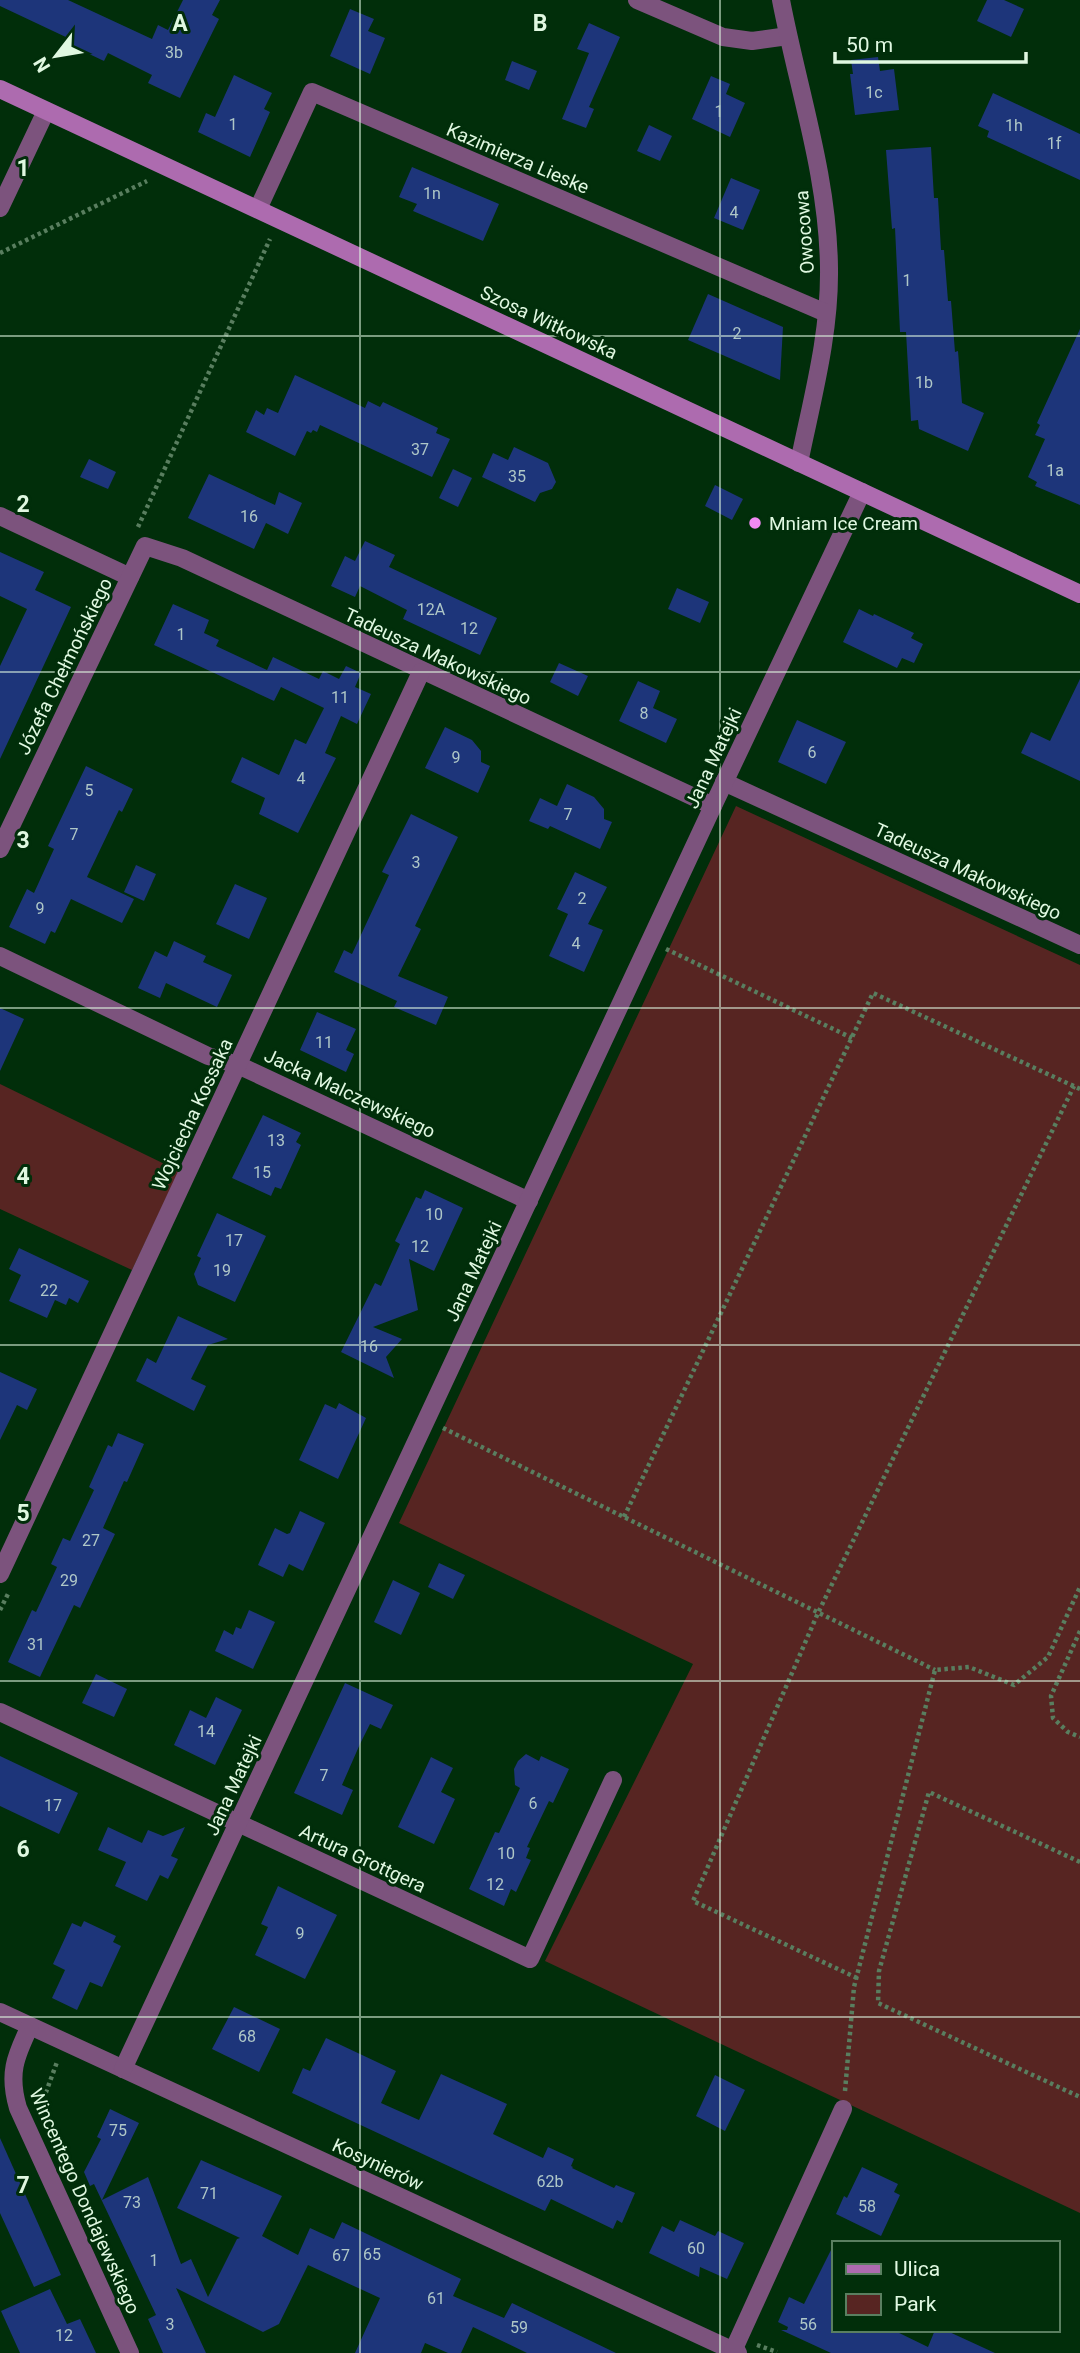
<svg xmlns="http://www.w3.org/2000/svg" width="1080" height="2353" font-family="Roboto,sans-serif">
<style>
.green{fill:#572522}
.building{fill:#1d357a}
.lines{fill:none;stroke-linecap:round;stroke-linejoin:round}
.path{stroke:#597e5f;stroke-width:4.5;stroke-dasharray:3.5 3.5;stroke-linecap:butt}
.street{stroke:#7c537d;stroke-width:18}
.secondary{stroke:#ad6baf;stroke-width:18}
.grid{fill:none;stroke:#e0f8e1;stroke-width:2;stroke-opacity:0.55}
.poi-dot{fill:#f18af4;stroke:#012e0a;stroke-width:2.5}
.labels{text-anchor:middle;stroke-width:6;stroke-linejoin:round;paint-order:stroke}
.number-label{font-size:16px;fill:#afc7c7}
.street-label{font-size:19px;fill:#e0f8e1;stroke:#012e0a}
.poi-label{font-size:19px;fill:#e0f8e1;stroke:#012e0a;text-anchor:start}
.grid-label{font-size:23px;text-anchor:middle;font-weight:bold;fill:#e0f8e1;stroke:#012e0a;stroke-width:6;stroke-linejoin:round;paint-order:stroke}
</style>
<rect width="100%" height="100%" fill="#012e0a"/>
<g class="green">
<path d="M736,806L1080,965V2213L545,1961L693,1664L399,1523Z"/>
<path d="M0,1084L179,1171L132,1270L0,1209Z"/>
</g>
<g class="building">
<path d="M0,0H68L152,39L158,25L168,30L183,0H220L212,15L219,19L180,98L148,83L152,75L108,53L104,61L68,44L70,39L0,6Z"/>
<path d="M987,0H1004L1024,9L1011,37L977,21Z"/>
<path d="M350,9L374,19L368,31L385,38L370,74L330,56Z"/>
<path d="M589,23L620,37L589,107L594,109L586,128L562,119L589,53L577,49Z"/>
<path d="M878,57L880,71L894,69L899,110L855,115L850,74H853L851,60Z"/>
<path d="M512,61L537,71L529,90L505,80Z"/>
<path d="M234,75L272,93L264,109L270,112L250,157L198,132L206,113L215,117Z"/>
<path d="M711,76L730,84L726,94L745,103L730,137L692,119Z"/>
<path d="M993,93L1080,134V180L987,137L989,131L978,126Z"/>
<path d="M649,125L672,136L660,161L637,151Z"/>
<path d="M931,147L934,198H938L941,250H944L948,301H951L955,352L958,351L962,403L984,413L968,451L919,429L918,420L911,421L906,332H900L895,228L892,229L886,150Z"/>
<path d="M412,167L499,204L483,241L413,211L417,204L399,197Z"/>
<path d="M731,178L760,190L743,230L714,218Z"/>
<path d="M708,294L783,327L780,380L688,340Z"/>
<path d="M1080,329V505L1035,486L1037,482L1028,477L1045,439L1035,435L1040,425L1037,423Z"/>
<path d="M295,375L365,408L368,401L380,407L383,402L438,428L436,433L450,439L432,477L320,425L317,432L313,430L311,433L307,431L295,456L246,432L256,410L264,415L267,408L278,413Z"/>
<path d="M514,447L548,463L556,482L552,489L540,493L535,502L482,477L493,453L508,460Z"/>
<path d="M89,459L116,472L108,489L80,477Z"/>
<path d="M453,469L472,478L458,507L439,498Z"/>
<path d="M209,474L275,505L279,492L302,503L288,534L266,523L254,549L188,518Z"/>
<path d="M715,485L743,499L732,520L705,506Z"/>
<path d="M365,541L395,555L389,567L497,618L480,655L403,619L407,610L360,586L355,597L331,586L345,556L355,561Z"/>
<path d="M0,552L44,572L35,590L71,607L0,759V666L27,609L0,596Z"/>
<path d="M677,588L709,602L700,623L668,609Z"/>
<path d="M173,604L209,620L204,633L219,640L216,646L267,670L273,657L319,679L323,671L339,679L346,666L361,673L355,687L371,694L357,724L341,716L325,753L336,758L298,833L259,814L265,798L231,782L242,757L279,775L295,739L306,744L324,708L281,687L274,701L154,645Z"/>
<path d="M859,609L873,616L874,614L914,633L911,638L923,644L914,663L902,658L897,668L843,642Z"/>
<path d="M559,663L588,676L578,696L550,682Z"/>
<path d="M1080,679V781L1021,753L1031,732L1050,741Z"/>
<path d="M638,681L660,691L653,708L677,719L666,743L619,721Z"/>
<path d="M797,720L846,742L826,784L778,762Z"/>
<path d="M445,727L472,740L481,751V762L490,766L478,793L425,768Z"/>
<path d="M86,766L133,789L122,812L119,810L87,877L134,899L122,923L71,899L55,933L51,931L45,944L9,927L27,889L34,893L54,849L48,846Z"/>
<path d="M567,784L594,797L604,809V819L612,822L600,849L550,826L548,829L529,821L540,798L557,806Z"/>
<path d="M411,814L458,837L415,926L421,929L398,976L448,997L436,1025L394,1007L397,1001L334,972L344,950L352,954L389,875L382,872Z"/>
<path d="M136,865L156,874L144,901L124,892Z"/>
<path d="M575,872L607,887L588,924L603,930L584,972L549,956L568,914L557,909Z"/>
<path d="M235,884L267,898L249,939L216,924Z"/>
<path d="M174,941L206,956L203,962L232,975L217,1007L166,983L160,998L138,988L155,951L167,957Z"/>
<path d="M0,1008L24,1019L0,1071Z"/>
<path d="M317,1012L356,1029L346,1050L354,1054L346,1072L300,1050Z"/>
<path d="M263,1115L301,1133L296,1142L301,1145L281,1189L275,1187L271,1196L232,1178Z"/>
<path d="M425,1190L463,1208L434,1271L409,1259L418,1310L373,1327L402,1339L386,1357L394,1378L341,1352L375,1283L381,1286L400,1244L395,1241L416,1197L421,1199Z"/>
<path d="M217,1213L266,1236L235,1302L198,1285L194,1274L201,1258L197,1256Z"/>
<path d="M19,1248L89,1281L78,1303L69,1298L66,1305L55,1300L47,1318L9,1301L21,1275L9,1269Z"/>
<path d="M178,1316L228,1339L208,1345L191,1379L206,1386L194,1411L136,1381L147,1358L156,1363Z"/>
<path d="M0,1372L37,1389L27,1410L17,1405L0,1440Z"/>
<path d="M339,1403L366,1418L338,1479L299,1460L325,1404L336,1409Z"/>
<path d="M118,1433L144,1444L127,1482L124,1481L103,1528L115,1534L80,1608L74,1605L40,1677L8,1662L32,1610L36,1612L57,1567L51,1564L63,1538L70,1541L94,1490L89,1487L108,1445L112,1447Z"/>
<path d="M300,1511L325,1523L303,1571L289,1564L283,1577L258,1565L275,1528L287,1534L290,1533Z"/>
<path d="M439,1563L465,1575L453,1599L428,1587Z"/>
<path d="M393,1580L420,1593L401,1635L374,1622Z"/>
<path d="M249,1610L275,1622L253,1669L215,1651L224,1630L233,1635L236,1627L241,1629Z"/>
<path d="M96,1674L127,1689L114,1717L82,1703Z"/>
<path d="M345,1683L393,1705L381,1729L370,1724L360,1744L342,1785L353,1790L342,1815L294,1793Z"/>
<path d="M216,1697L242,1710L215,1765L174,1745L190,1710L206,1718Z"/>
<path d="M526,1754L539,1761L541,1756L569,1769L553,1803L549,1801L527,1847L530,1848L526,1858L531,1860L522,1879L516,1892L511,1889L504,1906L469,1889L495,1832L499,1833L520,1788L515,1785L514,1769L518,1761Z"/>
<path d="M0,1756L78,1793L59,1834L0,1806Z"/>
<path d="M431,1757L453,1768L441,1792L455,1799L434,1844L398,1827Z"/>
<path d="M108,1827L142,1843L148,1830L163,1836L185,1827L171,1856L178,1859L168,1879L160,1875L147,1901L115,1886L126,1862L98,1850Z"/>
<path d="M278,1886L337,1915L305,1979L255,1955L268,1927L261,1924Z"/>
<path d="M84,1921L116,1936L113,1942L121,1946L102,1987L90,1982L77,2010L52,1998L65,1970L53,1964L72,1923L81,1927Z"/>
<path d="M234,2007L280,2029L259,2072L212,2049Z"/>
<path d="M326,2038L396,2071L381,2103L419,2120L441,2074L507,2104L493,2134L543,2158L548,2147L574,2159L571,2166L573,2167L572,2168L614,2188L616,2185L635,2193L622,2223L617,2220L613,2229L551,2199L545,2211L292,2093L303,2068L310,2071Z"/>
<path d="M715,2075L745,2090L725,2131L696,2116Z"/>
<path d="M110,2109L139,2123L102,2200L148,2177L181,2264L191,2259L208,2297L237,2239L240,2238L177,2208L201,2160L282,2196L262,2236L298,2255L310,2228L334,2239L342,2222L461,2279L453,2296L504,2318L512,2303L616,2353H527L473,2327L461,2353H448L425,2343L421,2353H355L380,2298L308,2265L279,2324L263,2332L176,2288L206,2353H163L148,2319L156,2315L94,2184L90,2186L84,2172L101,2139L97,2137Z"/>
<path d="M0,2138L61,2275L34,2287L0,2213Z"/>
<path d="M862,2167L898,2184L894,2192L900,2195L881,2236L836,2214L844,2196L847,2198Z"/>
<path d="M680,2220L715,2236L718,2231L744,2243L727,2279L700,2267L699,2277L649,2253L662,2226L674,2232Z"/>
<path d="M833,2246V2330H893L928,2347L935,2330H945L995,2353H831L781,2330H787L788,2327L778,2322L789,2297L804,2304Z"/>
<path d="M50,2289L67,2324L80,2319L96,2353H20L1,2311Z"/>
</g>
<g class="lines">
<g class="path">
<path d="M0,253L147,181"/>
<path d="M138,527L270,239"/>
<path d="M666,949L852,1038"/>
<path d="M443,1428L935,1670"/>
<path d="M624,1517L873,993L1080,1089"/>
<path d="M0,1610L9,1592"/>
<path d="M1080,1631L1051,1696L1053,1718L1068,1732L1080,1737"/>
<path d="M1080,1862L929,1792L879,1971L878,2003L1080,2097"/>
<path d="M857,1978L693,1901L818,1613L1074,1086"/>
<path d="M845,2091L854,1987L935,1670L969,1667L1014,1685L1048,1657L1080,1587"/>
<path d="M41,2106L57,2062"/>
<path d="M757,2345L777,2352"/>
</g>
<g class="street">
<path d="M637,0L723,37L752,41L788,36"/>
<path d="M781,0C798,89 828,176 829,268C830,335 812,399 799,463"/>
<path d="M0,208L46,111"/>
<path d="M258,209L312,92L826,313"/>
<path d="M0,516L130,577"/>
<path d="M724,782L1080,945"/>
<path d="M0,849L145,546L182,558L713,806"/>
<path d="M0,956L208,1056L238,1065L529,1201"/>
<path d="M0,1574L421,672"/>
<path d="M0,1712L530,1959L613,1780"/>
<path d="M0,2012L738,2353"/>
<path d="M30,2026C15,2057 8,2074 18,2108L130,2353"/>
<path d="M123,2069L713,806L862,492"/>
<path d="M733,2351L843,2109"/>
</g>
<path class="secondary" d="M0,89L1080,594"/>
</g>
<path class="grid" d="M360,0V2353M720,0V2353M0,336H1080M0,672H1080M0,1008H1080M0,1345H1080M0,1681H1080M0,2017H1080"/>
<circle class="poi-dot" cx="755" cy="523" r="7"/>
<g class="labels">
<g class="number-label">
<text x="174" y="58">3b</text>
<text x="874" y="98">1c</text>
<text x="719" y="117">1</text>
<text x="233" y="130">1</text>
<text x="1014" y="131">1h</text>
<text x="1054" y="149">1f</text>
<text x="432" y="199">1n</text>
<text x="734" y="218">4</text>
<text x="907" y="286">1</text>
<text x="737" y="339">2</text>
<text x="924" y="388">1b</text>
<text x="420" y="455">37</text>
<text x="1055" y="476">1a</text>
<text x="517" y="482">35</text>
<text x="249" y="522">16</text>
<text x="431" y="615">12A</text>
<text x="469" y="634">12</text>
<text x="181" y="640">1</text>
<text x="340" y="703">11</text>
<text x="644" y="719">8</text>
<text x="812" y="758">6</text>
<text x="456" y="763">9</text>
<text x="301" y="784">4</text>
<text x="89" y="796">5</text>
<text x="568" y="820">7</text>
<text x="74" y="840">7</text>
<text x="416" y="868">3</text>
<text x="582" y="904">2</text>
<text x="40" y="914">9</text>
<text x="576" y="949">4</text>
<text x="324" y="1048">11</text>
<text x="276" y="1146">13</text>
<text x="262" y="1178">15</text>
<text x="434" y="1220">10</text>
<text x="234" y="1246">17</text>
<text x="420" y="1252">12</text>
<text x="222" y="1276">19</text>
<text x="49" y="1296">22</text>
<text x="369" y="1352">16</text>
<text x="91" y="1546">27</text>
<text x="69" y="1586">29</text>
<text x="36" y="1650">31</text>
<text x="206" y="1737">14</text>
<text x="324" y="1781">7</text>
<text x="533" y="1809">6</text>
<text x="53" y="1811">17</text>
<text x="506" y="1859">10</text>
<text x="495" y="1890">12</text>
<text x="300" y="1939">9</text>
<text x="247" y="2042">68</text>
<text x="118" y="2136">75</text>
<text x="550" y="2187">62b</text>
<text x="209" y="2199">71</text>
<text x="132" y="2208">73</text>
<text x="867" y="2212">58</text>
<text x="696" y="2254">60</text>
<text x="372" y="2260">65</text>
<text x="341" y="2261">67</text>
<text x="154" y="2266">1</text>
<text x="436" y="2304">61</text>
<text x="170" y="2330">3</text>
<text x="808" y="2330">56</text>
<text x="519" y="2333">59</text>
<text x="64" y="2341">12</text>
</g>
<g class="street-label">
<text transform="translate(518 158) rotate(23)" y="7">Kazimierza Lieske</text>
<text transform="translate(804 232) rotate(-94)" y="7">Owocowa</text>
<text transform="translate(549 322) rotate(25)" y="7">Szosa Witkowska</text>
<text transform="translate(438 656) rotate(25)" y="7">Tadeusza Makowskiego</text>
<text transform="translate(64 666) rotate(-64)" y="7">Józefa Chełmońskiego</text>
<text transform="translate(713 758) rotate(-65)" y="7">Jana Matejki</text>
<text transform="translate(968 871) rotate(25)" y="7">Tadeusza Makowskiego</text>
<text transform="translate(350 1093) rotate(25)" y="7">Jacka Malczewskiego</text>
<text transform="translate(192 1114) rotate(-65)" y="7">Wojciecha Kossaka</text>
<text transform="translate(473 1271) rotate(-65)" y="7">Jana Matejki</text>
<text transform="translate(233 1785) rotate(-65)" y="7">Jana Matejki</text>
<text transform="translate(363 1858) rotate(25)" y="7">Artura Grottgera</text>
<text transform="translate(378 2164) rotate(25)" y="7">Kosynierów</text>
<text transform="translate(85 2201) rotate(66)" y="7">Wincentego Dondajewskiego</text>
</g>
<g class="poi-label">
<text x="769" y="530">Mniam Ice Cream</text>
</g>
</g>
<g class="grid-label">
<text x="180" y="31">A</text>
<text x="540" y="31">B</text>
<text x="23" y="176">1</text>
<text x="23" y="512">2</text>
<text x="23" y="848">3</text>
<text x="23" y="1184">4</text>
<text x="23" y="1521">5</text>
<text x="23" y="1857">6</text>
<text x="23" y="2193">7</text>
</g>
<rect x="832" y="2241" width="228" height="91" fill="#012e0a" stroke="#5a7f60" stroke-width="2"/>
<rect x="846" y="2264" width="35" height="10" fill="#ad6baf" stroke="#5a7f60" stroke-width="2"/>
<text x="894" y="2276" font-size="21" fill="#e0f8e1">Ulica</text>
<rect x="846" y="2294" width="35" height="21" fill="#572522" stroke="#5a7f60" stroke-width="2"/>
<text x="894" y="2311" font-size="21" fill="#e0f8e1">Park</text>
<g transform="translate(56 56) rotate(239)" stroke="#012e0a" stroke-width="5" paint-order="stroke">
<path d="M0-5L12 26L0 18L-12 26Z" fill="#e0f8e1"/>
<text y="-10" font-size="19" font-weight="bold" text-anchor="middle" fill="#e0f8e1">N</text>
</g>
<path d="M835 52v10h191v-10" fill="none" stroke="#e0f8e1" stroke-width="3.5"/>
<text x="846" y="52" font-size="21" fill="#e0f8e1" stroke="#012e0a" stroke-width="5" paint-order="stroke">50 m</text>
</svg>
